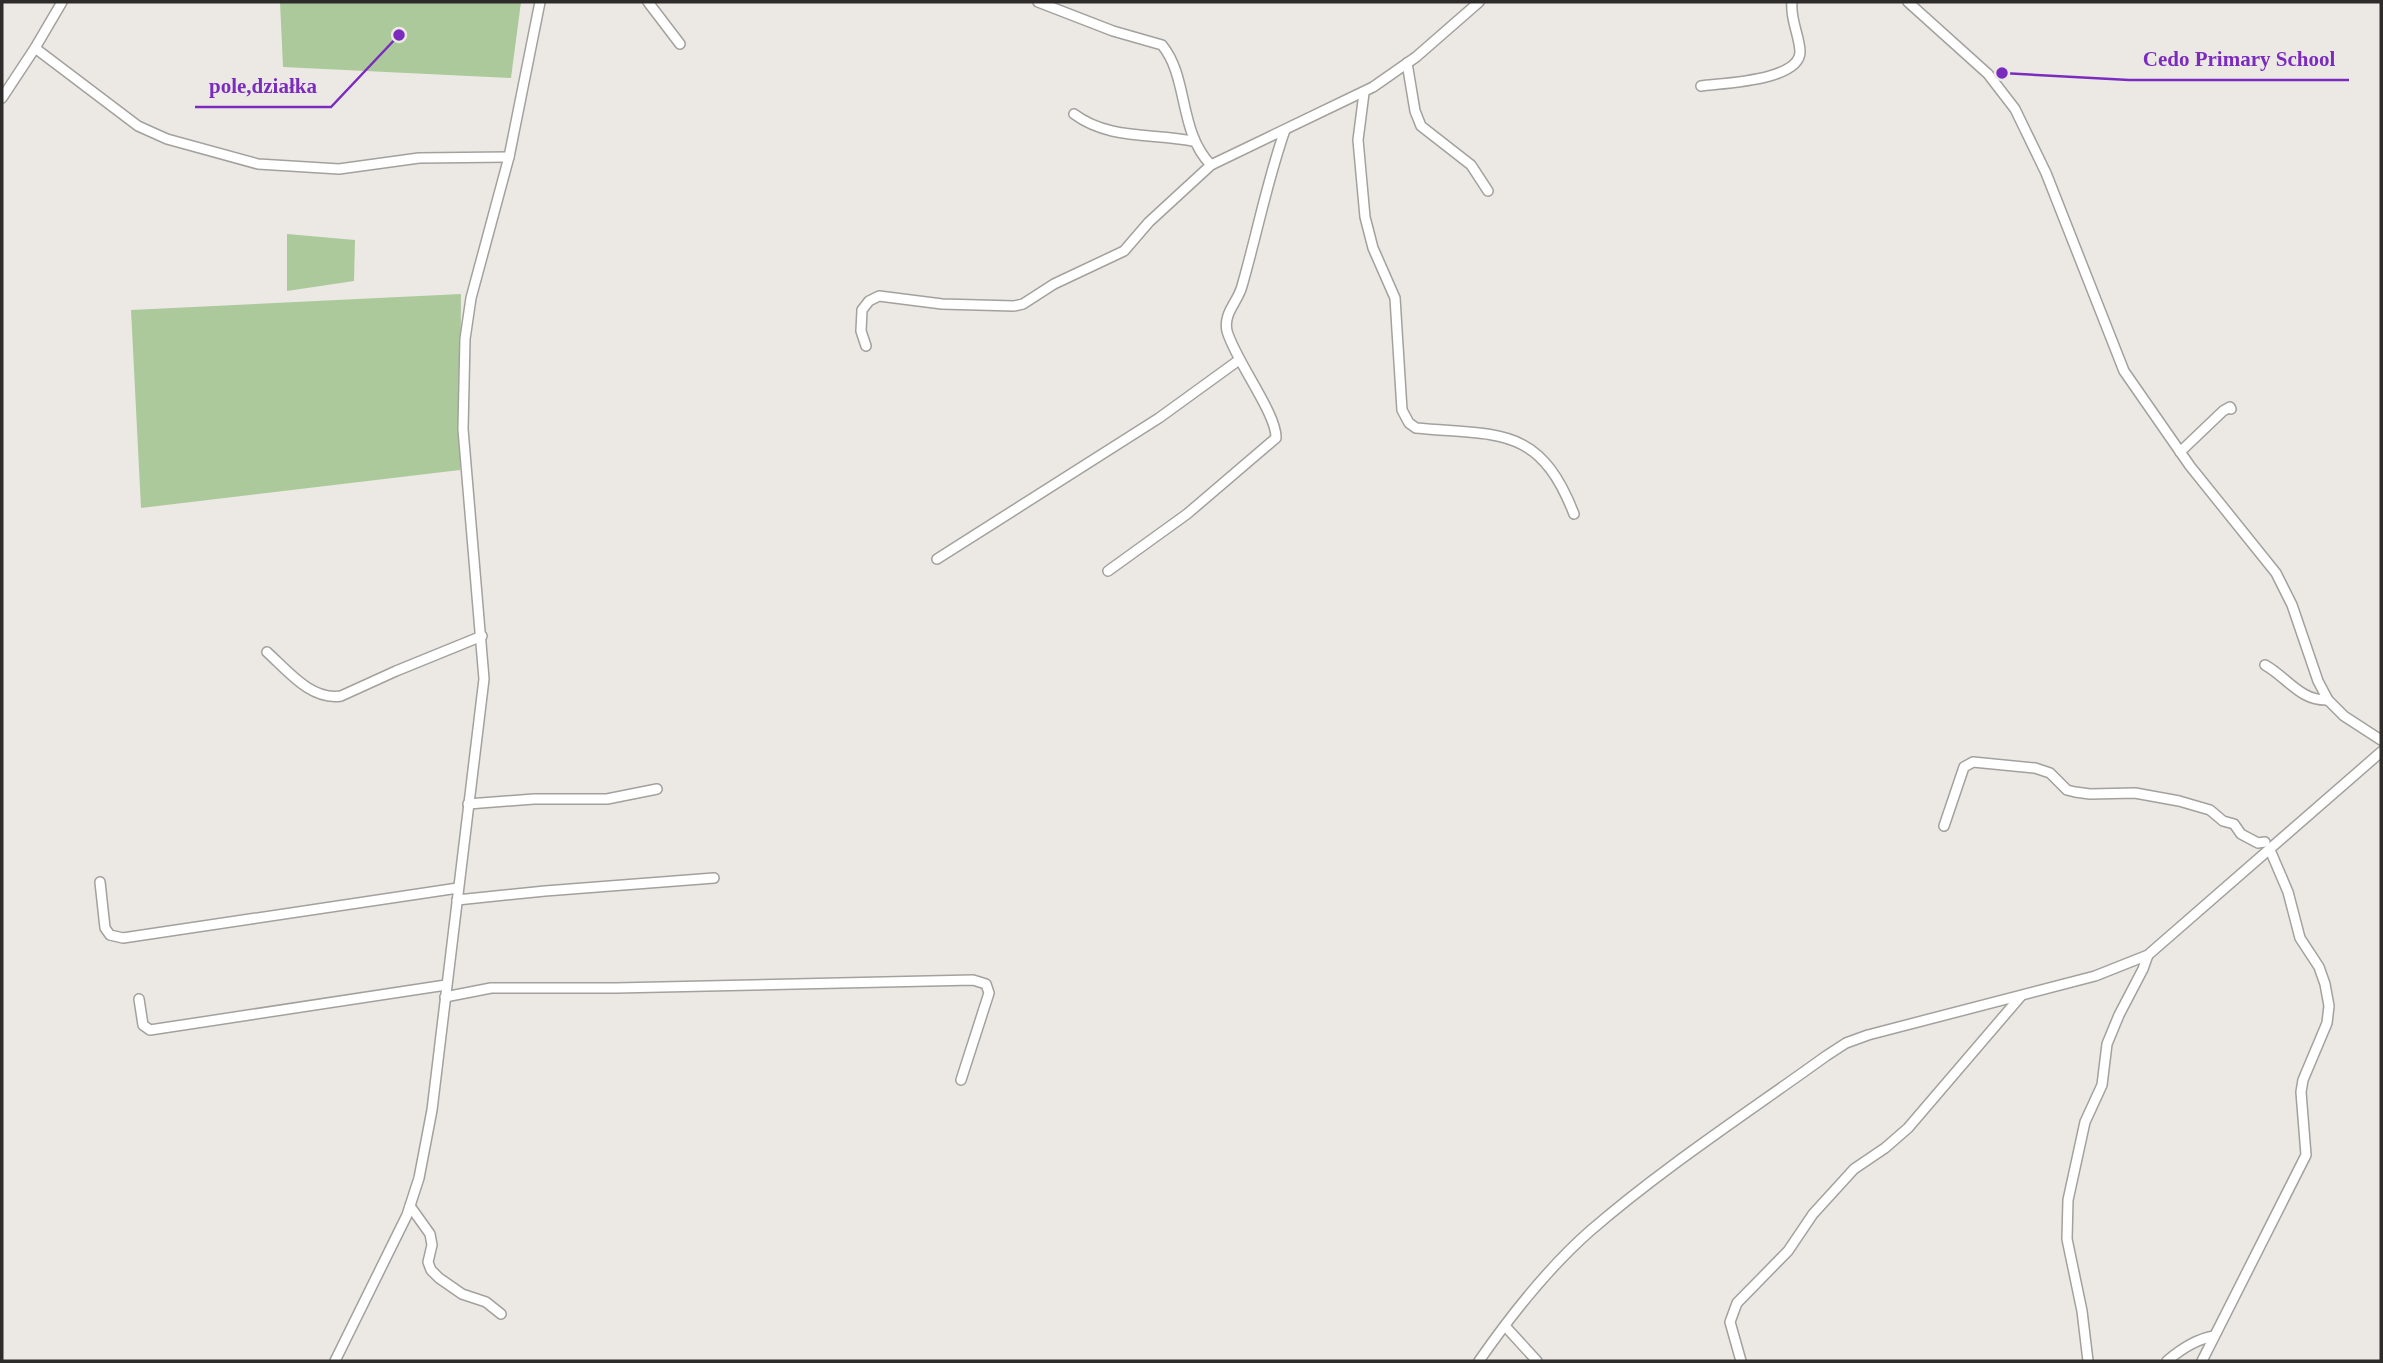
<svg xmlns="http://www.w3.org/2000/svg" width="2383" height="1363" font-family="Georgia,serif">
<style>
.green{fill:#acc99c}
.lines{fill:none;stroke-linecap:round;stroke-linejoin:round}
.minor-casing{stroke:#a3a19d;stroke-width:12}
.minor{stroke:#fff;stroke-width:9}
.leader{fill:none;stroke:#7b2cbf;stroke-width:2.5}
.callout-dot{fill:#7b2cbf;stroke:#ece9e5;stroke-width:2.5}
.callout-label{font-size:21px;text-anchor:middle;font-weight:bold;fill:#7b2cbf;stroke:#ece9e5;stroke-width:5;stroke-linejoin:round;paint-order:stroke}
</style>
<rect width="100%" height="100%" fill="#ece9e5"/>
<g class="green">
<path d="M280,2H521L511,78L283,67Z"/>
<path d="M287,234L355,240L354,281L287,291Z"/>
<path d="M461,294L460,470L141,508L131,310Z"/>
</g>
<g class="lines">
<defs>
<g id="minor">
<path d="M648,2L680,44"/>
<path d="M1038,2L1113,31L1162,45C1189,78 1178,131 1211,165"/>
<path d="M1908,2L1988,74L2015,109L2046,173L2124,371L2190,466L2276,573L2292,605L2318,681L2328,700L2344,716L2381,740"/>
<path d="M35,48L138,126L167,139L258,164L339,169L419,158L509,157"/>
<path d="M1407,63L1415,111L1421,126L1471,165L1488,191"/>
<path d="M1701,86C1722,83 1801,81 1800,51C1799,34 1790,19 1792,2"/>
<path d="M1364,93L1358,140L1365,217L1373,248L1395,298L1402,410L1409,423L1416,428C1498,436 1539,424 1574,514"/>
<path d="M2,98L35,48L62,2"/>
<path d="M1074,114C1109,140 1152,133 1193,141"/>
<path d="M866,346L861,331L862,310L869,301L879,296L942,304L1014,306L1023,304L1054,284L1124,251L1149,222L1211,165L1373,87L1416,57L1479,2"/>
<path d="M2180,452L2223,411L2230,407L2231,409"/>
<path d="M937,559L1159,418L1239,360"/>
<path d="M1108,571L1187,514L1276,438C1277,414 1235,360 1227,331C1223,313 1238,302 1242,286C1257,234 1267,181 1285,130"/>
<path d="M267,652C287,670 311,701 341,696L396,671L482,636"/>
<path d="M2265,665C2288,678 2300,701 2328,700"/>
<path d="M468,804L534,799H607L657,789"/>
<path d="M1944,826L1964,767L1973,762L2035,768L2050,773L2067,790L2075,792L2090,794L2135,793L2179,801L2210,810L2223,821L2234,824L2241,834L2258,843L2265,842"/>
<path d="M100,882L105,928L110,935L123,938L458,888"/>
<path d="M457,900L545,891L714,878"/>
<path d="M445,997L491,988H616L973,980L986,984L989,993L961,1080"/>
<path d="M139,999L143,1025L150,1030L446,985"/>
<path d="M410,1206L430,1234L432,1245L428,1262L431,1270L439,1278L462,1294L486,1302L501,1314"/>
<path d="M1505,1326L1537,1361"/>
<path d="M335,1361L407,1215L419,1178L432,1110L484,679L463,429L465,339L471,298L509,157L540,2"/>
<path d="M1479,1361C1511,1315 1548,1268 1590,1231C1664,1167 1747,1113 1826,1056L1846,1043L1868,1035L2095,976L2148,955L2381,752"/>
<path d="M1741,1361L1730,1322L1737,1303L1788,1251L1813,1214L1854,1169L1885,1148L1908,1128L2021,996"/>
<path d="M2088,1361L2082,1311L2067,1239L2068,1200L2085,1122L2102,1085L2107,1044L2119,1015L2143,969L2148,955"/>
<path d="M2167,1361C2181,1349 2196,1339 2214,1336"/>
<path d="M2202,1361L2306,1155L2301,1092L2303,1080L2327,1023L2329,1006L2325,984L2319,967L2300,938L2288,892L2270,850"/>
</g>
</defs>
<use href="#minor" class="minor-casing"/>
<use href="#minor" class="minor"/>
</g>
<path class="leader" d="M2002 73L2129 80H2349M399 35L331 107H195"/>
<g class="callout-dot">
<circle cx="2002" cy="73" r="7"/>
<circle cx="399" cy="35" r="7"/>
</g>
<g class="callout-label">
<text x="2239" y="66">Cedo Primary School</text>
<text x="263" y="93">pole,działka</text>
</g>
<rect width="2383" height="1363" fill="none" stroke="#2d2c2b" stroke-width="7"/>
</svg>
